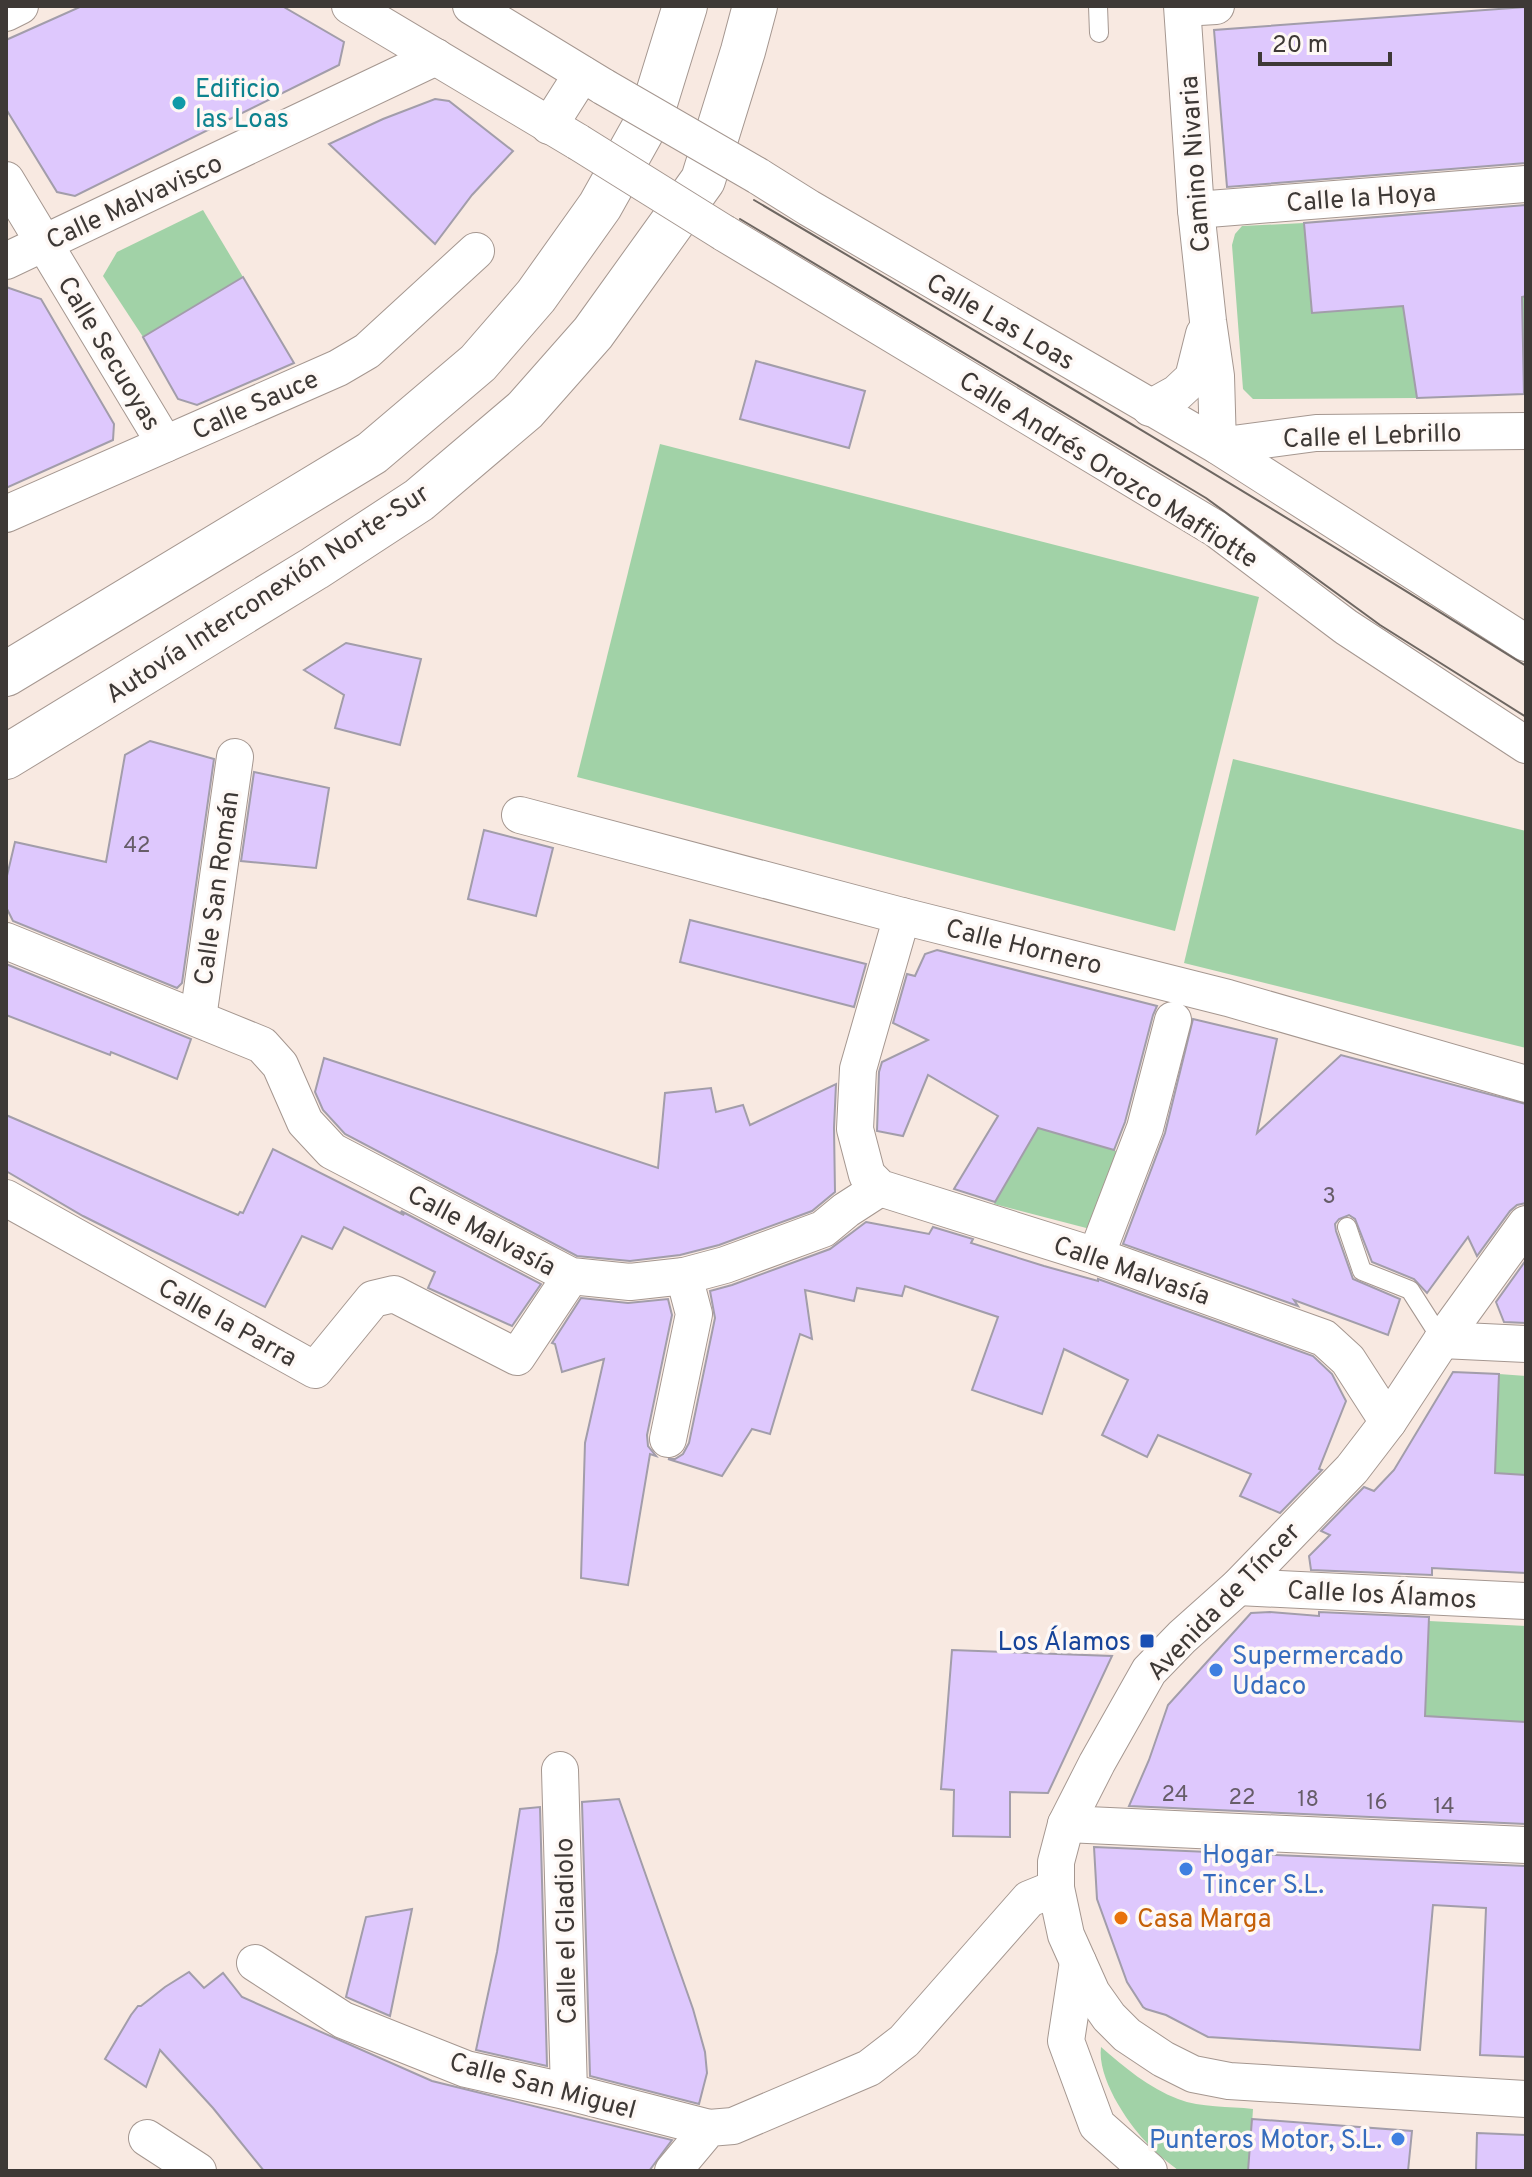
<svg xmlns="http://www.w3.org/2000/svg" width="1532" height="2177" font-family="Overpass,sans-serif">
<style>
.green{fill:#a1d2a7}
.building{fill:#dec8fd;stroke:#a29daa;stroke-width:2}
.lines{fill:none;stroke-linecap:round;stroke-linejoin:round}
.lane-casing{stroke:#a59790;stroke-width:20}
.street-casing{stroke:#a59790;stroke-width:38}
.highway-casing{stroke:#a59790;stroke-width:46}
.lane{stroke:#fff;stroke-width:18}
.street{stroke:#fff;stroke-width:36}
.highway{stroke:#fff;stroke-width:44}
.tram{stroke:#6e6762;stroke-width:2}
.street-bridge-casing{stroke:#a59790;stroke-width:38;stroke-linecap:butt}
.street-bridge{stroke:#fff;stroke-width:36}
.culture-dot{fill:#0f9aa8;stroke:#fef8f5;stroke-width:3}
.transit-dot{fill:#1a4fb4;stroke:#fef8f5;stroke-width:3}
.shop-dot{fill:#3f7fe0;stroke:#fef8f5;stroke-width:3}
.food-dot{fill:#e8710a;stroke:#fef8f5;stroke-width:3}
.labels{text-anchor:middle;stroke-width:7;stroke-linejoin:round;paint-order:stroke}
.number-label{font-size:22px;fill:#665d68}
.culture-label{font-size:26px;fill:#0d838f;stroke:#fef8f5;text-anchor:start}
.street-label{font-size:26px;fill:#3e3936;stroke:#fef8f5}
.transit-label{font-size:26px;fill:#164399;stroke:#fef8f5;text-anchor:end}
.shop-label{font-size:26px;fill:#366cbe;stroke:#fef8f5;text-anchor:start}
.food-label{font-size:26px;fill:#c56008;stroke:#fef8f5;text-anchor:start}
</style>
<rect width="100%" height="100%" fill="#f8e9e1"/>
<g class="green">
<path d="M203,210L243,277L143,337L103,276L117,252Z"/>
<path d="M1426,212L1434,303L1417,398L1253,399L1243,389L1232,245L1235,234L1242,226L1304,223L1312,313L1377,308L1370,217Z"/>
<path d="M1526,296V394H1524L1521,297Z"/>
<path d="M660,444L1259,597L1175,931L577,777Z"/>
<path d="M1233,759L1526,831V1048L1184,963Z"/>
<path d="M1038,1128L1123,1153L1094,1230L994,1204Z"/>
<path d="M1499,1374L1526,1376V1475L1495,1473Z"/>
<path d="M1429,1621L1526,1626V1722L1424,1717Z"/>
<path d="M1101,2047C1124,2067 1149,2088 1178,2099C1201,2108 1229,2106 1253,2109L1249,2171H1179C1168,2162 1155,2153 1146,2142C1126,2121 1097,2077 1101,2047Z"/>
</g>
<g class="building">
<path d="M82,6H282L344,42L339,65L75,196L57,192L6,109V40Z"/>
<path d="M1526,7V163L1227,187L1214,30Z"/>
<path d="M435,99L449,101L513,151L472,195L435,244L329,144L383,119Z"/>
<path d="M1526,205V296L1522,297L1524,394L1417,398L1403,306L1312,313L1304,223Z"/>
<path d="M243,277L294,363L197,405L178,399L143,337Z"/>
<path d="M6,287L41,299L114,424L113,440L6,488Z"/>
<path d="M756,361L865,391L849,448L740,419Z"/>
<path d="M346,643L421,659L400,745L335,728L344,695L304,670Z"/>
<path d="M150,741L214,759L182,983L177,988L13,921L6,907V880L15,842L106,862L125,755Z"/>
<path d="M254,772L329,788L316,868L241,861Z"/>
<path d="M484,830L553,848L536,916L468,899Z"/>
<path d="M690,920L866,964L854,1007L680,962Z"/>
<path d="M937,950L1157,1006L1153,1015L1125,1122L1114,1150L1038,1128L995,1202L954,1189L998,1116L928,1075L903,1136L877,1131L879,1072L882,1062L928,1040L893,1023L907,974L915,976L925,954Z"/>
<path d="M6,964L191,1039L177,1079L111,1052L110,1055L6,1015Z"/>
<path d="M1193,1019L1277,1039L1257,1133L1341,1055L1526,1104V1203L1517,1205L1510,1211L1477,1256L1468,1237L1427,1293L1414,1279L1372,1262L1355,1219L1349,1215L1339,1219L1335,1224L1336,1231L1353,1279L1400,1299L1388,1335L1294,1300L1298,1306L1123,1244L1165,1133Z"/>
<path d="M324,1058L658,1168L665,1093L711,1088L716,1112L743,1105L750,1125L836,1084L834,1128L835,1192L812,1211L719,1245L680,1255L630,1261L577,1256L345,1134L323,1110L315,1092Z"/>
<path d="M6,1115L238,1215L240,1212L243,1213L273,1149L404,1215L401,1211L541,1284L512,1326L428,1288L435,1272L344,1227L332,1249L302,1236L265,1307L83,1216L6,1171Z"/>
<path d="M866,1222L929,1234L933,1227L973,1239L971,1243L1044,1266L1098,1281V1279L1313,1356L1332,1374L1346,1401L1319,1469L1322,1470L1280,1513L1240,1496L1251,1474L1158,1435L1147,1457L1102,1435L1128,1380L1064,1349L1042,1414L972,1390L998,1317L905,1286L902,1296L857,1288L854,1301L805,1290L812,1339L800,1334L770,1434L752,1429L722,1476L668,1459H675L683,1454L689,1443L715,1318L710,1291L732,1285L830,1249Z"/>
<path d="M1526,1260V1323L1504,1322L1496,1302Z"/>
<path d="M581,1298L628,1303L668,1299L672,1315L647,1435L648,1446L656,1456L650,1454L628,1585L581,1578L585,1443L604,1359L562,1372L555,1344L552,1343Z"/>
<path d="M1453,1372L1499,1374L1495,1473L1526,1475V1573L1432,1568V1575L1311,1570L1309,1556L1330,1535L1321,1531L1364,1487L1374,1491L1394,1470Z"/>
<path d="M1270,1612L1319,1616V1612L1429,1617L1425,1716L1526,1722V1824L1129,1806L1149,1760L1168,1705L1251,1613Z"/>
<path d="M952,1650L1112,1656L1048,1793L1010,1792V1837L953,1836L954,1790L941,1789Z"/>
<path d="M619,1799L693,2009L705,2052L707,2073L699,2104L590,2076L582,1802Z"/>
<path d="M540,1807L547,2066L476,2050L497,1952L520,1809Z"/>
<path d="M1094,1847L1526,1866V2057L1480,2055L1486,1908L1433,1905L1420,2050L1208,2037L1166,2015L1146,2009L1143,2007L1127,1982L1097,1899Z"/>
<path d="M412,1909L390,2016L346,1997L366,1917Z"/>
<path d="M189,1972L204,1988L223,1973L242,1997L432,2081L672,2140L649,2171H264L213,2108L160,2050L146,2087L105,2059L131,2015L138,2006H141L165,1987Z"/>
<path d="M1252,2119L1412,2131L1408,2171H1248Z"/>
<path d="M1477,2133L1526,2135V2171H1476Z"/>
</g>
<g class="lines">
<defs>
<g id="lane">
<path d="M1098,6L1099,33"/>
<path d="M1347,1227L1362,1271L1410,1290L1442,1340"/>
</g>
<g id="street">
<path d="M350,6L578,142"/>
<path d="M471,6L604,87"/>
<path d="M1182,6L1196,210L1208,321L1216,376L1218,446L1316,433L1526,431"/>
<path d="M1183,8L1216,6"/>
<path d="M6,13L20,6"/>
<path d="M549,126L582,74"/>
<path d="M758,176L809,208L1218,446L1526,643"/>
<path d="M6,180L165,444"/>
<path d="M1196,210L1526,184"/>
<path d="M724,233L1216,529L1346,627L1526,745"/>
<path d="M6,261L436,57"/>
<path d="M1150,408L1177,393L1193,378L1204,334"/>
<path d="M6,514L338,368L367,351L476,251"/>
<path d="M520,815L902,916L1228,998L1526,1084"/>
<path d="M902,916L858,1069L855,1129L867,1175L880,1188L1096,1256L1324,1338L1348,1360L1388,1422"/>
<path d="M6,941L262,1045L280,1065L305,1122L332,1151L571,1276L630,1282L684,1276L725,1265L823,1229L846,1210L880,1188"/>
<path d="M198,1018L235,757"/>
<path d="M6,1198L315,1370L373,1299L394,1294L517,1357L571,1276"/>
<path d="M1526,1224L1442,1340L1388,1422L1352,1469L1238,1587L1182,1637L1149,1671L1097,1763L1066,1824L1056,1862V1888L1066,1935L1092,1993L1109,2017L1127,2035L1163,2059L1193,2074L1229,2081L1526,2099"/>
<path d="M1096,1256L1145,1128L1173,1020"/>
<path d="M1442,1340L1526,1344"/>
<path d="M668,1439L694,1314L684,1276"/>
<path d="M1238,1587L1526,1601"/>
<path d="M560,1770L569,2092"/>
<path d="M1066,1824L1526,1845"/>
<path d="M1078,1962L1066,2041L1097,2125L1149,2171"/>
<path d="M255,1963L343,2020L466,2069L569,2092L709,2128"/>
<path d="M147,2138L198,2171"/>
<path d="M673,2171L709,2128L733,2126L869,2068L904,2041L1029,1899L1056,1888"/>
</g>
<g id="highway">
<path d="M6,674L372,453L478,363L536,296L600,206L652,113L685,6"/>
<path d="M6,757L315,568L419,500L525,410L593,333L703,180L743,51L755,6"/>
</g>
</defs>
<use href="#lane" class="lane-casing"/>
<use href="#street" class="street-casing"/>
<use href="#highway" class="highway-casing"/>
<use href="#lane" class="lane"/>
<use href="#street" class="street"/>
<use href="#highway" class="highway"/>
<g class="tram">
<path d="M754,200C1013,353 1272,506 1526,666"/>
<path d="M740,219L1206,498L1380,625L1526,717"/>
</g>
<defs>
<g id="street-bridge">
<path d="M604,87L758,176"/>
<path d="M578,142L724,233"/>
</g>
</defs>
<use href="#street-bridge" class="street-bridge-casing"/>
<use href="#street-bridge" class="street-bridge"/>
</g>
<circle class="culture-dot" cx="179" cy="103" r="8"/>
<rect class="transit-dot" x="1139" y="1633" width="16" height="16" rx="4"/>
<g class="shop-dot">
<circle cx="1216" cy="1670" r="8"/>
<circle cx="1186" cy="1869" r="8"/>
<circle cx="1398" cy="2139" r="8"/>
</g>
<circle class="food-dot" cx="1121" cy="1918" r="8"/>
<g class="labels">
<g class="number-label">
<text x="137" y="852">42</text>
<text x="1329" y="1203">3</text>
<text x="1175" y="1801">24</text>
<text x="1242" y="1804">22</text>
<text x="1308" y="1806">18</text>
<text x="1377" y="1809">16</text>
<text x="1444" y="1813">14</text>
</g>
<g class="culture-label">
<text x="195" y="97">Edificio<tspan x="195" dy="30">las Loas</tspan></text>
</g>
<g class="street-label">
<text transform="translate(1194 164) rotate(-94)" y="9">Camino Nivaria</text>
<text transform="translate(1361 197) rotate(-4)" y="9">Calle la Hoya</text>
<text transform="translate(134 201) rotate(-25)" y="9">Calle Malvavisco</text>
<text transform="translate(1001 321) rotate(30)" y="9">Calle Las Loas</text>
<text transform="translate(110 353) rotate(59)" y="9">Calle Secuoyas</text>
<text transform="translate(255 404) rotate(-24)" y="9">Calle Sauce</text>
<text transform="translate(1372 435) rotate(-2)" y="9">Calle el Lebrillo</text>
<text transform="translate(1109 469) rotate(32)" y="9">Calle Andrés Orozco Maffiotte</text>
<text transform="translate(267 593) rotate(-33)" y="9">Autovía Interconexión Norte-Sur</text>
<text transform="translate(216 888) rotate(-82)" y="9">Calle San Román</text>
<text transform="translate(1024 946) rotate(14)" y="9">Calle Hornero</text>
<text transform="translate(482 1230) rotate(28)" y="9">Calle Malvasía</text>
<text transform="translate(1132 1270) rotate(19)" y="9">Calle Malvasía</text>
<text transform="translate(228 1322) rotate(29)" y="9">Calle la Parra</text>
<text transform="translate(1382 1594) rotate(3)" y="9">Calle los Álamos</text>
<text transform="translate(1223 1601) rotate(-46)" y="9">Avenida de Tíncer</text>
<text transform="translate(565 1931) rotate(-91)" y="9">Calle el Gladiolo</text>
<text transform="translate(543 2085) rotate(15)" y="9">Calle San Miguel</text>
</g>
<g class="transit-label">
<text x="1131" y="1650">Los Álamos</text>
</g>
<g class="shop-label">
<text x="1232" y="1664">Supermercado<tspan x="1232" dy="30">Udaco</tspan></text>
<text x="1202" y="1863">Hogar<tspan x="1202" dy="30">Tincer S.L.</tspan></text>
<text x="1382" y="2148" text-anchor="end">Punteros Motor, S.L.</text>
</g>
<g class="food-label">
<text x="1137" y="1927">Casa Marga</text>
</g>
</g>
<rect width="1532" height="2177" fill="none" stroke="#3e3936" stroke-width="16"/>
<path d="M1260 52v12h130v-12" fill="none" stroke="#3e3936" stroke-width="4"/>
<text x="1272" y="52" font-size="24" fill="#3e3936" stroke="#fef8f5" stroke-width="6" paint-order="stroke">20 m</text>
</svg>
